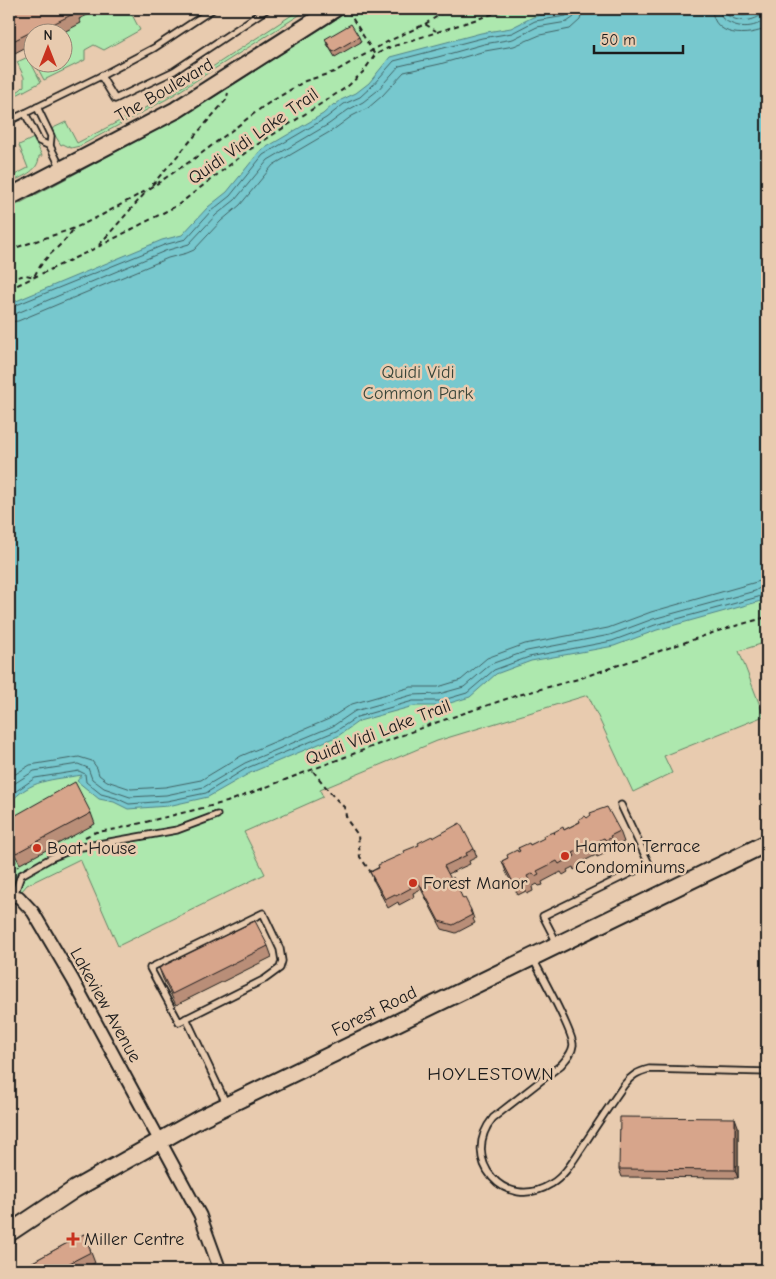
<svg xmlns="http://www.w3.org/2000/svg" width="776" height="1279" font-family="'Comic Neue',sans-serif">
<style>
.green{fill:#ade8ae;stroke:#648265}
.water{fill:#77c8ce;stroke:#538387}
.lines{fill:none;stroke-linecap:round;stroke-linejoin:round}
.shore{stroke:#406163;stroke-width:1}
.lane-casing{stroke:#1c1c1c;stroke-width:9}
.street-casing{stroke:#1c1c1c;stroke-width:15}
.secondary-casing{stroke:#1c1c1c;stroke-width:20}
.path{stroke:#1c1c1c;stroke-width:2;stroke-dasharray:5 4;stroke-linecap:butt}
.lane{stroke:#e8cbaf;stroke-width:5.5}
.street{stroke:#e8cbaf;stroke-width:11}
.secondary{stroke:#e8cbaf;stroke-width:16}
.wall{fill:#b98e78;stroke:#1c1c1c}
.shaded-wall{fill:#967461;stroke:#1c1c1c}
.building{fill:#d7a58b;stroke:#1c1c1c}
.poi-dot{fill:#c8321e;stroke:#e8cbaf;stroke-width:2}
.labels{text-anchor:middle;stroke-width:5;stroke-linejoin:round;paint-order:stroke}
.street-label{font-size:18px;fill:#1c1c1c;stroke:#e8cbaf}
.park-label{font-size:18px;fill:#394539;stroke:#e8cbaf}
.poi-label{font-size:18px;fill:#1c1c1c;stroke:#e8cbaf;text-anchor:start}
.neighbourhood-label{font-size:19px;letter-spacing:1px;fill:#1c1c1c;stroke:#e8cbaf}
</style>
<rect width="100%" height="100%" fill="#e8cbaf"/>
<filter id="ink" filterUnits="userSpaceOnUse"><feTurbulence type="fractalNoise" baseFrequency=".02" numOctaves="2"/><feDisplacementMap in="SourceGraphic" scale="10" xChannelSelector="R" yChannelSelector="G"/><feConvolveMatrix kernelMatrix="1 2 1 2 8 2 1 2 1" color-interpolation-filters="sRGB"/></filter>
<g filter="url(#ink)">
<g class="green">
<path d="M99,9H129L140,30L104,50L94,45L85,50V60L44,80L35,63L62,62L63,33L79,19Z"/>
<path d="M301,9H309L167,99L80,146L71,148L63,144L61,145L51,129L66,122L77,143L168,96Z"/>
<path d="M352,9H767V642L739,651L764,716L664,756L672,773L633,792L588,695L437,741L320,790L323,797L244,832L265,874L118,946L80,859L27,885L9,906V209L187,114Z"/>
<path d="M28,57L41,82L9,99V96L20,90L24,86V77L17,62Z"/>
<path d="M34,138L42,156H39C39,172 21,177 9,183V178L28,168L19,145Z"/>
</g>
<path class="water" d="M570,9H727C750,24 749,9 767,9V596L761,601L657,630L614,646L531,661L496,674L470,697L440,706H414L359,721L338,736L250,773L208,797L168,806L128,809L114,802L99,799L77,781L82,775C52,780 30,779 9,804V304L162,240L182,235L208,207L227,192L260,151L323,114L334,104L335,105L341,100L356,93L369,83L390,57L481,33L511,28L533,17Z"/>
<g class="lines">
<g class="shore">
<path d="M712,9C713,38 748,37 767,28"/>
<path d="M719,9L722,18C736,29 754,30 767,18"/>
<path d="M725,9L727,15C739,23 750,22 762,15L764,9"/>
<path d="M9,308L164,245L186,239L211,211L230,196L263,155L326,118L344,104L360,97L372,86L394,61L482,38L512,33L535,21L566,16L569,13V9"/>
<path d="M9,315L15,314L165,251L189,244L216,215L235,200L268,160L329,124L348,110L363,102L377,91L399,66L438,57L484,44L513,39L537,27L567,22L574,17L576,9"/>
<path d="M9,322L18,321L168,258L187,253L194,250L221,221L240,205L273,165L333,130L352,116L368,108L382,96L404,72L440,64L485,51L514,46L540,35L570,29L580,20L583,9"/>
<path d="M9,778L30,765L79,757L92,761L97,768L99,775L107,781L131,789L165,787L201,780L241,756L329,719L352,704L411,687H438L461,680L487,658L525,644L608,628L651,612L767,579"/>
<path d="M9,787L34,771L78,764L88,768L92,779L104,788L130,797L166,795L204,787L245,763L333,726L355,711L412,695L439,694L464,687L491,664L527,651L610,635L653,619L755,591L761,587H767"/>
<path d="M9,796L35,778L79,771L85,774L86,782L101,794L116,798L129,804L167,801L206,793L247,768L336,731L357,717L413,701H440L467,693L494,670L529,657L612,641L655,625L758,597L767,593"/>
</g>
<defs>
<g id="lane">
<path d="M101,76L115,99L174,71L267,9"/>
<path d="M37,107L51,136L50,146"/>
<path d="M25,113L39,141L50,146L61,168"/>
<path d="M9,121L101,76L154,48L213,9"/>
<path d="M14,895L21,875L51,858L76,848L177,830L217,815"/>
<path d="M263,913L280,949L282,961L280,968L265,979L179,1022L150,968Z"/>
<path d="M557,943L543,916L649,864L621,805"/>
<path d="M533,959C541,974 573,1032 573,1045C572,1054 566,1059 561,1065L493,1118C459,1159 505,1213 551,1184C565,1176 574,1159 583,1146C596,1126 610,1105 624,1085C631,1076 637,1072 649,1069L767,1072"/>
<path d="M186,1018L226,1103"/>
</g>
<path id="street" d="M9,895L19,897L33,912L73,980L200,1215L220,1270"/>
<g id="secondary">
<path d="M9,197L176,110L334,9"/>
<path d="M9,1233L75,1189L199,1119L767,843"/>
</g>
</defs>
<use href="#lane" class="lane-casing"/>
<use href="#street" class="street-casing"/>
<use href="#secondary" class="secondary-casing"/>
<g class="path">
<path d="M348,11L375,55"/>
<path d="M425,24L441,14"/>
<path d="M152,185L226,100L228,93"/>
<path d="M99,245L147,191"/>
<path d="M9,250L75,228L102,215L149,189L198,156L264,106L305,81L334,72L387,42L425,24L436,31"/>
<path d="M9,279L26,275L34,277C45,253 62,248 74,228"/>
<path d="M9,289L98,247L178,205L249,150L347,87L363,72L375,55L388,48L508,9"/>
<path d="M313,771L333,796L344,807L347,820L358,835L360,857L370,871L374,881"/>
<path d="M85,837L96,832L117,829L227,802L429,725L515,696L578,679L721,630L767,617"/>
<path d="M9,850L18,867"/>
</g>
<use href="#lane" class="lane"/>
<use href="#street" class="street"/>
<use href="#secondary" class="secondary"/>
</g>
<g class="wall">
<path d="M9,9H99L79,19L81,23L62,33L32,32V44L9,56Z"/>
<path d="M359,37L361,42L335,57L327,44L325,39Z"/>
<path d="M91,813L95,824L20,864L9,844V819Z"/>
<path d="M587,818L620,831L624,842L614,847L615,849L610,851L608,849L603,852L604,854L597,857L596,855L578,864L579,867L574,870L573,867L567,870L568,872L563,875L561,872L542,882L543,885L539,886L537,884L532,887L533,891L527,894L526,891L518,895L506,872L502,861L520,852L518,848L530,845L564,830Z"/>
<path d="M433,838L474,849L477,857L469,861L470,864L448,874L463,899L471,910L474,919H473L475,923L456,933L442,929L421,889L413,893L414,897L399,905L398,902L388,908L374,881L370,872Z"/>
<path d="M268,946L272,957L176,1005L163,979L159,968Z"/>
<path d="M738,1126V1178L622,1177L619,1169Z"/>
<path d="M84,1234L95,1263L80,1270H18Z"/>
</g>
<path class="shaded-wall" d="M735,1118L738,1126V1178L735,1170Z"/>
<g class="building">
<path d="M9,9H75L77,12L37,32H34L33,31L9,43Z"/>
<path d="M351,24L359,37L333,52L325,39Z"/>
<path d="M75,782L91,813L16,853L9,840V819Z"/>
<path d="M607,807L620,831L610,836L611,838L606,840L604,838L598,841L600,843L593,846L592,844L573,853L575,856L570,859L569,856L563,859L564,861L559,864L557,861L537,871L539,874L535,876L533,873L527,876L529,880L523,883L522,880L514,884L502,861L508,858L507,855L517,850L518,852L520,851L518,848L529,843L530,845L544,838L543,836L553,832L554,834L555,833L554,832L563,827L564,830L580,822L579,819L585,816L587,818L591,815L590,813Z"/>
<path d="M460,823L474,849L466,853L467,855L444,866L451,879L453,877L463,899L465,898L471,910L470,911L472,915L453,925L439,921L418,881L409,886L411,888L396,896L395,894L385,899L370,872L379,868L378,865L405,853L404,851L419,845L418,843L432,836L433,838Z"/>
<path d="M255,921L268,946L172,994L159,968Z"/>
<path d="M620,1117L735,1118V1170L619,1169Z"/>
<path d="M84,1234L91,1252L56,1270H18Z"/>
</g>
</g>
<g class="poi-dot">
<circle cx="37" cy="848" r="5"/>
<circle cx="565" cy="856" r="5"/>
<circle cx="413" cy="883" r="5"/>
<path d="M70.5 1231.5h5v5h5v5h-5v5h-5v-5h-5v-5h5z"/>
</g>
<g class="labels">
<g class="street-label">
<text transform="translate(164 90) rotate(-30)" y="6">The Boulevard</text>
<text transform="translate(253 136) rotate(-35)" y="6">Quidi Vidi Lake Trail</text>
<text transform="translate(378 732) rotate(-21)" y="6">Quidi Vidi Lake Trail</text>
<text transform="translate(106 1005) rotate(61)" y="6">Lakeview Avenue</text>
<text transform="translate(374 1011) rotate(-26)" y="6">Forest Road</text>
</g>
<g class="park-label">
<text x="418" y="378">Quidi Vidi<tspan x="418" dy="21">Common Park</tspan></text>
</g>
<g class="poi-label">
<text x="575" y="852">Hamton Terrace<tspan x="575" dy="21">Condominums</tspan></text>
<text x="47" y="854">Boat House</text>
<text x="423" y="889">Forest Manor</text>
<text x="84" y="1245">Miller Centre</text>
</g>
<g class="neighbourhood-label">
<text x="491" y="1080">HOYLESTOWN</text>
</g>
</g>
<rect width="776" height="1279" fill="none" stroke="#e8cbaf" stroke-width="30"/>
<rect x="15" y="15" width="746" height="1249" fill="none" stroke="#1c1c1c" stroke-width="2" filter="url(#ink)"/>
<g transform="translate(48 48)"><circle r="24" fill="#e8cbaf" stroke="#968574"/>
<path d="M0-4L9 19L0 12L-9 19Z" fill="#c8321e"/>
<text y="-8" font-size="14" font-weight="bold" text-anchor="middle" fill="#1c1c1c">N</text>
</g>
<path d="M594 45v8h89v-8" fill="none" stroke="#1c1c1c" stroke-width="2.5"/>
<text x="601" y="45" font-size="15" fill="#1c1c1c" stroke="#e8cbaf" stroke-width="4" paint-order="stroke">50 m</text>
</svg>
